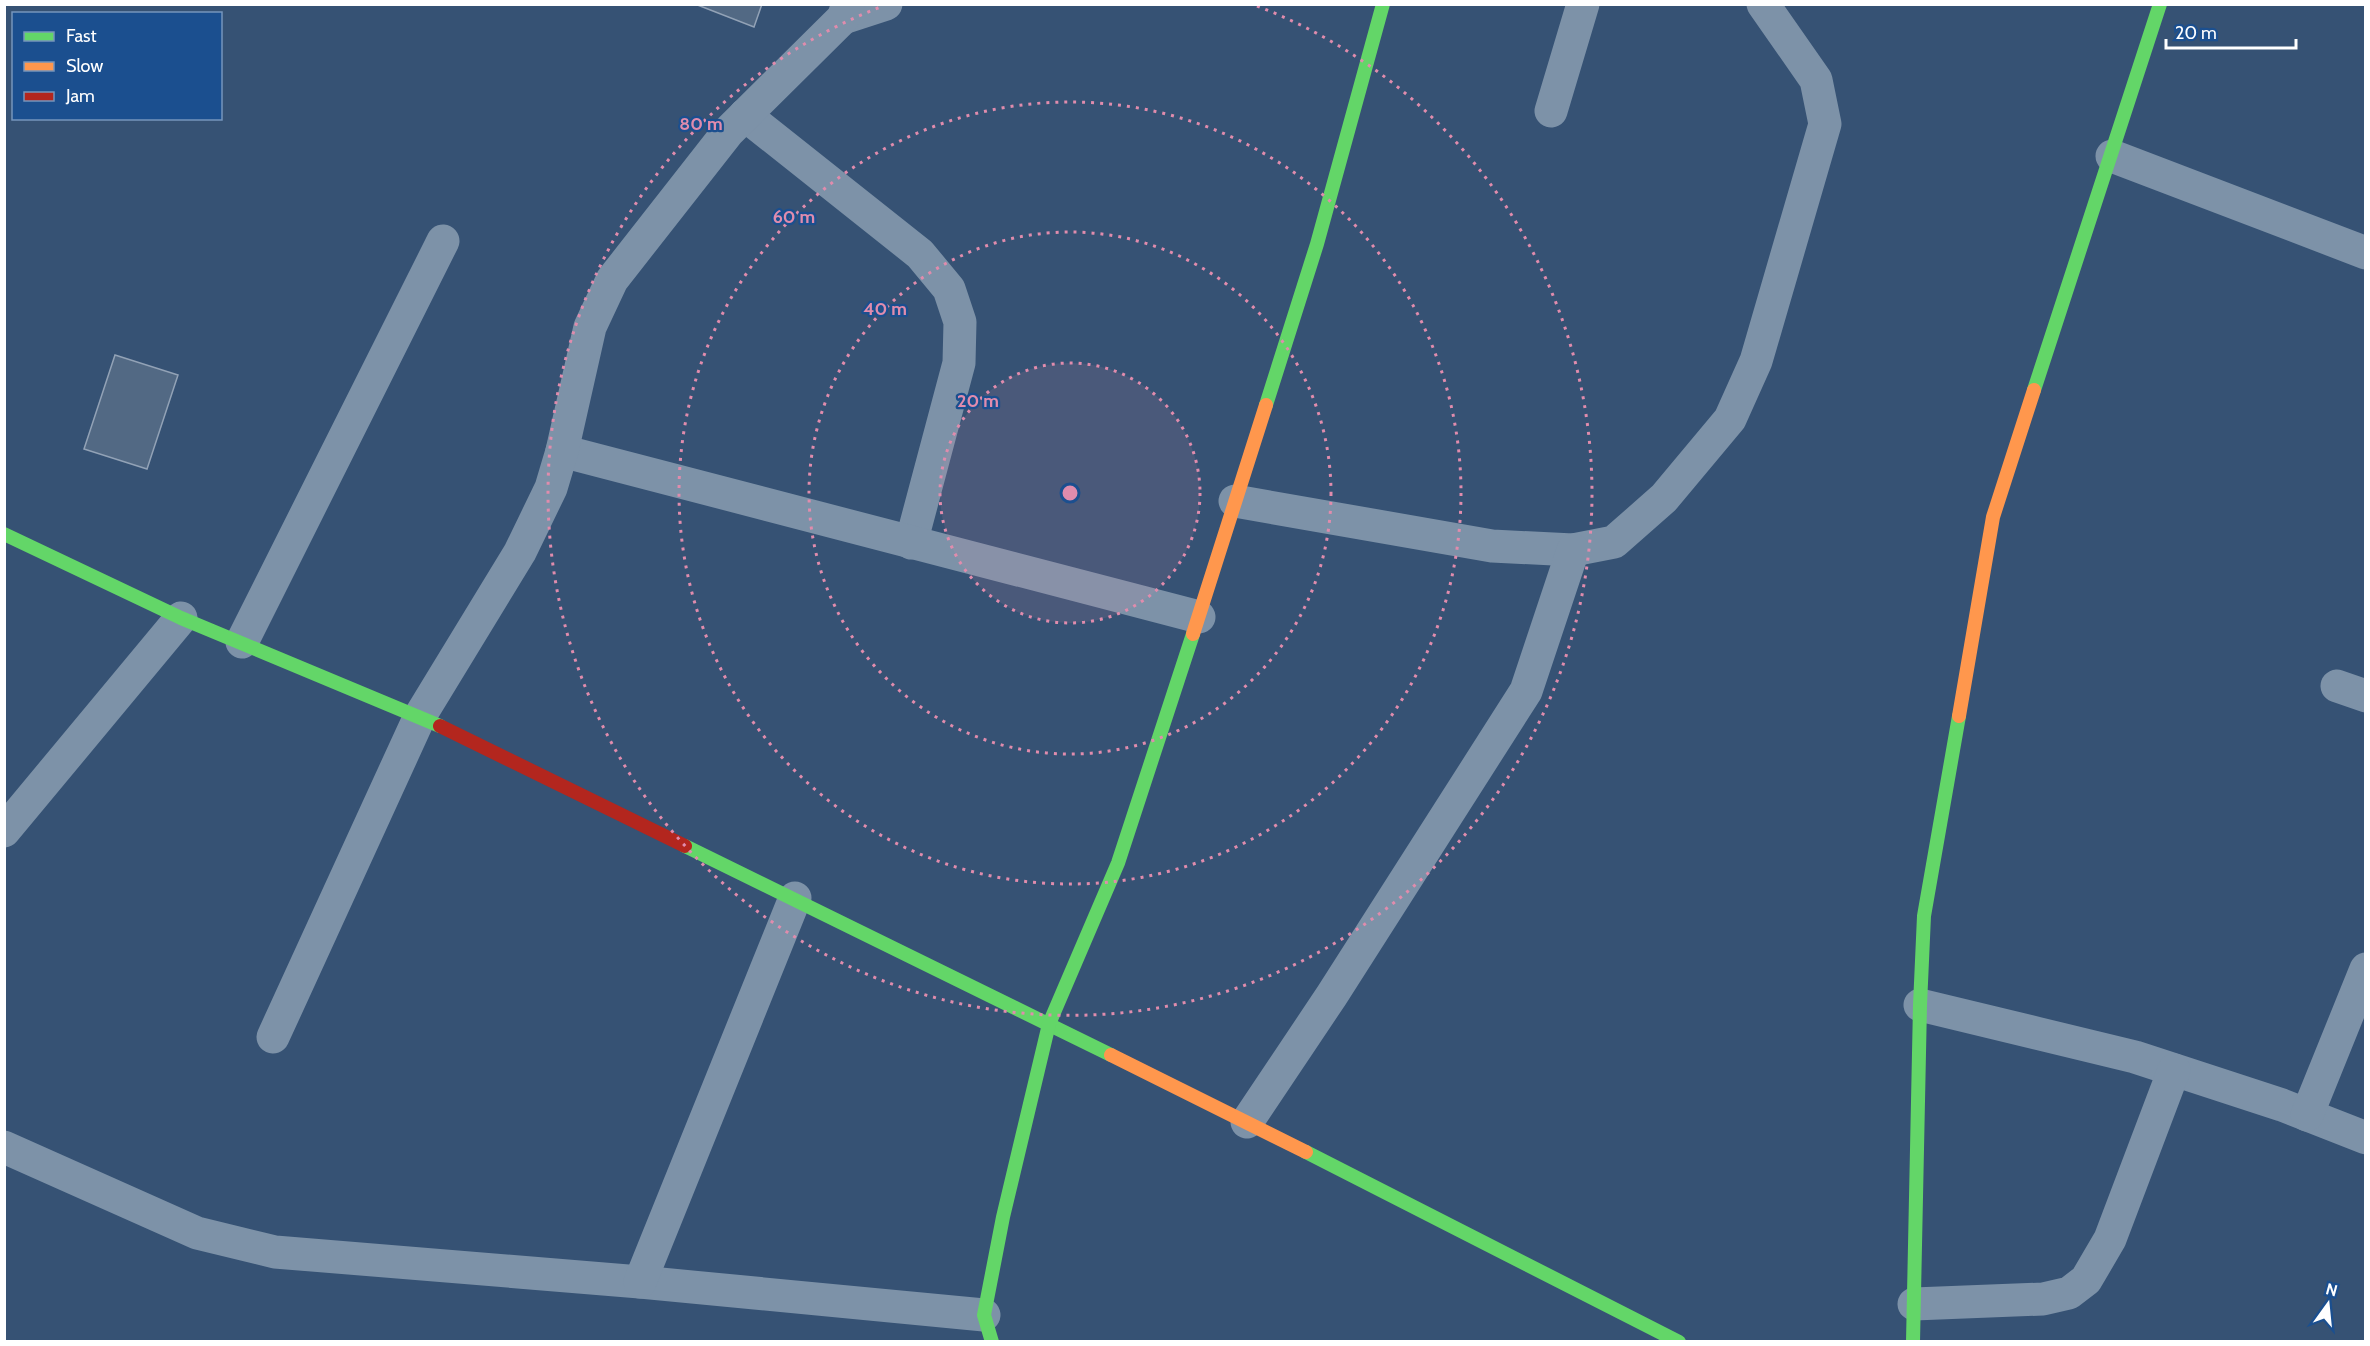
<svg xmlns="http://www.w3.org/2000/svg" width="2370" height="1346" font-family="Cabin,sans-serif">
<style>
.building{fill:#526984;stroke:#92a2b6;stroke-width:1.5}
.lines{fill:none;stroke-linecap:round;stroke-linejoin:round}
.street{stroke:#7d92a8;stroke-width:33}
.fast{stroke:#63d668;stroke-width:14}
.slow{stroke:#ff974d;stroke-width:14}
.jam{stroke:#b3261e;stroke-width:14}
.ring{fill:none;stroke:#e08cad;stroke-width:3;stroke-dasharray:3 6}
.centre{fill:#e08cad;stroke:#1b4f8f;stroke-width:3}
.ring-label{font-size:18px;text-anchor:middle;font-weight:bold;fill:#e08cad;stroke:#1b4f8f;stroke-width:4.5;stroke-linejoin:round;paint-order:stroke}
</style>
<rect width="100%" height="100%" fill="#365274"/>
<g class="building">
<path d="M695,4H762L754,27Z"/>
<path d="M115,355L178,375L147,469L84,449Z"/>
</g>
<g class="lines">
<g class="street">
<path d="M843,18L886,4"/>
<path d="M1551,111L1583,4"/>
<path d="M745,115L920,254L949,289L960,322L959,363L911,543"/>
<path d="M2112,156L2366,253"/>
<path d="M562,451L1199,617"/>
<path d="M1235,501L1492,546L1573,550L1614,542L1664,498L1730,419L1756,361L1825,124L1816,80L1763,4"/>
<path d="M242,642L443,241"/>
<path d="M2337,686L2366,696"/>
<path d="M4,831L181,618"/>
<path d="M1920,1005L2135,1057L2282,1105L2366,1138"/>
<path d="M273,1037L420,716L520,552L551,488L562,451L590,327L612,280L728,132L843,18L848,4"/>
<path d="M2307,1115L2366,969"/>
<path d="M1247,1122L1332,995L1526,691L1573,550"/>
<path d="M4,1147L197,1233L275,1252L640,1282L984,1315"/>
<path d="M640,1282L795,898"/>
<path d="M1914,1304L2043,1299L2069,1293L2086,1280L2110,1239L2174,1070"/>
</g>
<g class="fast">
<path d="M2034,390L2160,4"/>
<path d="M1266,405L1317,244L1383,4"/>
<path d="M4,534L181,618L440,726"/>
<path d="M685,846L1111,1055"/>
<path d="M1306,1152L1679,1342"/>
<path d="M992,1342L984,1315L1003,1217L1049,1024L1118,863L1193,634"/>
<path d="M1913,1342L1920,1005L1924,916L1959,716"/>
</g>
<g class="slow">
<path d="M1193,634L1266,405"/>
<path d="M1959,716L1993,517L2034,390"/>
<path d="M1111,1055L1306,1152"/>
</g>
<path class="jam" d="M440,726L685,846"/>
</g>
<circle cx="1070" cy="493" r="130" fill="#e08cad" fill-opacity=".12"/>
<g class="ring">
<circle cx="1070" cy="493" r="130"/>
<circle cx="1070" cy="493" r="261"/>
<circle cx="1070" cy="493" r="391"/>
<path d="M1257 6A522 522 0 1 1 883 6"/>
</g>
<circle cx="1070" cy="493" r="9" class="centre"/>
<g class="ring-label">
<text x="701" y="130">80 m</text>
<text x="794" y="223">60 m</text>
<text x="885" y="315">40 m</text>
<text x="978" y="407">20 m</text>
</g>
<rect width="2370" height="1346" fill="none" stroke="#ffffff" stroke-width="12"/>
<rect x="12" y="12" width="210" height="108" fill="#1b4f8f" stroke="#7695bc" stroke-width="1.5"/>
<rect x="24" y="32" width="30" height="9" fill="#63d668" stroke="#7695bc" stroke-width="1.5"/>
<text x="66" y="42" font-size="18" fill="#ffffff">Fast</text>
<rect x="24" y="62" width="30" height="9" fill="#ff974d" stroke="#7695bc" stroke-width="1.5"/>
<text x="66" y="72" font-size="18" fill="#ffffff">Slow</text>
<rect x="24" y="92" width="30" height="9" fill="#b3261e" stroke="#7695bc" stroke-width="1.5"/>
<text x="66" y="102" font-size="18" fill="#ffffff">Jam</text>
<g transform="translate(2328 1304) rotate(15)" stroke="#1b4f8f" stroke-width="4.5" paint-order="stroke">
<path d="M0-4.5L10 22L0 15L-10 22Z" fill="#ffffff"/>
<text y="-9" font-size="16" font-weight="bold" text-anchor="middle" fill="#ffffff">N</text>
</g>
<path d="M2166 39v9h130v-9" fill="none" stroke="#ffffff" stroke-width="3"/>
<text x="2175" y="39" font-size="18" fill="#ffffff" stroke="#1b4f8f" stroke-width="4.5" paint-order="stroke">20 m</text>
</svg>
